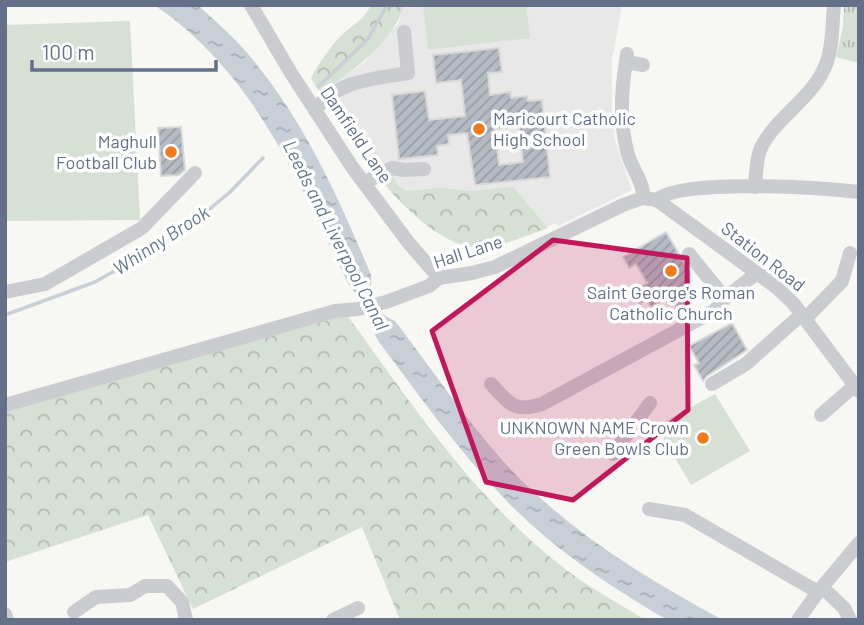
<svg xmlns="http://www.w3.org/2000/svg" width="864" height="625" font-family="Barlow,sans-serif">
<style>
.built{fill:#e7e8e7}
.grass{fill:url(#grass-tufts)}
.forest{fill:url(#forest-crowns)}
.pitch{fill:#d6e0d4}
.water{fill:url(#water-ripples)}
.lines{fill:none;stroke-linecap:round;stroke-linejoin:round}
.stream{stroke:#c8cfd6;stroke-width:3.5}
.building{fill:url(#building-hatch);stroke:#d8d9d6;stroke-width:2;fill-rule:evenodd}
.minor{stroke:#caccd0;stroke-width:14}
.marked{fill:#c2185b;fill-opacity:0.2;stroke:#c2185b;stroke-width:5;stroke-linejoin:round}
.poi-dot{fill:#f37919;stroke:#fff;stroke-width:2.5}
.labels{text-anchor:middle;stroke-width:7;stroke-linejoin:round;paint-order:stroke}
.poi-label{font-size:18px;fill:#637088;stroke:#fff;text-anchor:end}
.street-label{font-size:18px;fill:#637088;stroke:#fff}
.water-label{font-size:19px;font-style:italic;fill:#64788b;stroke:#fff}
</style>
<defs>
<pattern id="grass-tufts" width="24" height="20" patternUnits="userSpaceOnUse" patternTransform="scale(1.75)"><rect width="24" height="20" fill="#d6e0d4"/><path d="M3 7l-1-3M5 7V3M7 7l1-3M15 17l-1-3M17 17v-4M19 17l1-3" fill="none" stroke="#b1bab2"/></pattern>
<pattern id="forest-crowns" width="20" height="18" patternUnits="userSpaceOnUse" patternTransform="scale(1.75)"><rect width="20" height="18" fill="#d6e0d4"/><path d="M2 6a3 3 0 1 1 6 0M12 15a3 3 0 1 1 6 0" fill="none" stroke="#b1bab2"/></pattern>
<pattern id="water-ripples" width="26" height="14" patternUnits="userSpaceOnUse" patternTransform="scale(1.75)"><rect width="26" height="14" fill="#c8cfd6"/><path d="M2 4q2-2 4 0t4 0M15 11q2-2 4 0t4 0" fill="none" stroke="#a6acb3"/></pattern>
<pattern id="building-hatch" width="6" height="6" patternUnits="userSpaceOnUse" patternTransform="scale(1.75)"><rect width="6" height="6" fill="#b6bbc3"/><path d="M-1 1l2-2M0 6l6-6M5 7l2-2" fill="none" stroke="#989ca4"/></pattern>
</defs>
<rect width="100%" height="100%" fill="#f7f7f4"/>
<path class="built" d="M405,5H622L612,60V116L615,141L632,190L558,226L556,223L506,243L475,247L455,243L440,234L392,193L380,179L320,94L365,62L375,48L398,24Z"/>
<path class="grass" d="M844,5H859V63L836,57L843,27Z"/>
<g class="forest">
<path d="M371,5H405C390,45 354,70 320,94L311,78C319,63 331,45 344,33C356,22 363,21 371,5Z"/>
<path d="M392,176L398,186L406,191L440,188L470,191L513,187L548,228C525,236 500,248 475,247C440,245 401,204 380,179Z"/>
<path d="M347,315C411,403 473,497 560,565C586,586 617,602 645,620H400L362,527L193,609L148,515L5,562V410Z"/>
</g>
<g class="pitch">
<path d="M423,5H526L530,38L428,50Z"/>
<path d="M130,21L140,220L5,221V25Z"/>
<path d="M715,394L750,451L691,485L656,426Z"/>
</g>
<path class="water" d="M154,5H198C215,21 233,36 248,54C303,118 339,198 371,275C372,282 370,288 371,294C372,308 384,316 395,321C431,368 464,417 503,461C565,529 643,577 723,620H668L657,614C602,581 547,544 503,497C457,449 419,395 379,342C370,327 370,317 363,303C359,295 351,290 347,281C298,180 252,70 154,5Z"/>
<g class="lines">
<g class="stream">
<path d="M319,86L368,39L387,5"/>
<path d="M5,315L95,282L157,247L193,223L230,192L263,158"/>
</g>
</g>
<g class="building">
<path d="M499,48L502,72L488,73L490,95L510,92L511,98L527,96L528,101L542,100L550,177L475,185L467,133L448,135L449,144L437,146L438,155L399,159L392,95L425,91L429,120L465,116L461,80L436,83L433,55ZM519,126L523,162L499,165L495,129Z"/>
<path d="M181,127L185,170L179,175L161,176L158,128Z"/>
<path d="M666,232L690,273L689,288L684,291L691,303L678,310L670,296L651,307L646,300L640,304L635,296L642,291L640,287L647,283L636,264L629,268L623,257Z"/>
<path d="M732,323L747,350L707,376L703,381L694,365L699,363L689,346Z"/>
</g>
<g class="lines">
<g class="minor">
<path d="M251,5L291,73L352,167L408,242L439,278"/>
<path d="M627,54L626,62L643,65"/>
<path d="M626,62C621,91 620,122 627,151C630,167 645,183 643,198"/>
<path d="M315,110C338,80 373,79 408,73L404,32"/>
<path d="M364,183L392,168L404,170L424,169"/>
<path d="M755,187C756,175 756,161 760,150C772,121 810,100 824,69C833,51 832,25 834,5"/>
<path d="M657,200C679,178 824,188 859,192"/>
<path d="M689,254L725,298"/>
<path d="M5,292L45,284L142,228L195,173"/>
<path d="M806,318L842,281L850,253"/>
<path d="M491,384C510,404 514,413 542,404L714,311L725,298L757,273"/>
<path d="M712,384L746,364L802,314"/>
<path d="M5,405L335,311L358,309L386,302L429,286L439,278L472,273L495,267L623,205L643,198L657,200L776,287L793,303L859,391"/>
<path d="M821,415L854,386"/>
<path d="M613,454L650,403"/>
<path d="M649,509L685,515L818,592"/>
<path d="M822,587L844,608L850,620"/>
<path d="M74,612L96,597L130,595L145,586H167L182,602L186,620"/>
<path d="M5,614L7,620"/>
<path d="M333,620L358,608"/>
<path d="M798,620L818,592L859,543"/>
</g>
</g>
<path class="marked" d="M553,240L687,258L688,410L573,500L486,482L432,331Z"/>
<g class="poi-dot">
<circle cx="479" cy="129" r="7"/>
<circle cx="171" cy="152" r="7"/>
<circle cx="671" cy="271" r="7"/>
<circle cx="703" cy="438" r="7"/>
</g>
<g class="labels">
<g class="poi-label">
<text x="493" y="125" text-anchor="start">Maricourt Catholic<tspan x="493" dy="21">High School</tspan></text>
<text x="157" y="148">Maghull<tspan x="157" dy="21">Football Club</tspan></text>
<text x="671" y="299" text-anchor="middle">Saint George's Roman<tspan x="671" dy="21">Catholic Church</tspan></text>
<text x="689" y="434">UNKNOWN NAME Crown<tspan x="689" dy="21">Green Bowls Club</tspan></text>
</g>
<g class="street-label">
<text transform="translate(356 135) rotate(56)" y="6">Damfield Lane</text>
<text transform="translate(468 252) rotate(-18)" y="6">Hall Lane</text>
<text transform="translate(763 257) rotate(38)" y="6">Station Road</text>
</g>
<g class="water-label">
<text transform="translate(336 235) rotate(63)" y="7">Leeds and Liverpool Canal</text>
<text transform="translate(161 240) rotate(-33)" y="7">Whinny Brook</text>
</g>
</g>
<rect width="864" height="625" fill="none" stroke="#637088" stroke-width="14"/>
<path d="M32 60v10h184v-10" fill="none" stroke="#637088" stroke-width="3.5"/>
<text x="42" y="60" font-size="21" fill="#637088" stroke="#ffffff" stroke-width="5" paint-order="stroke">100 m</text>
</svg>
